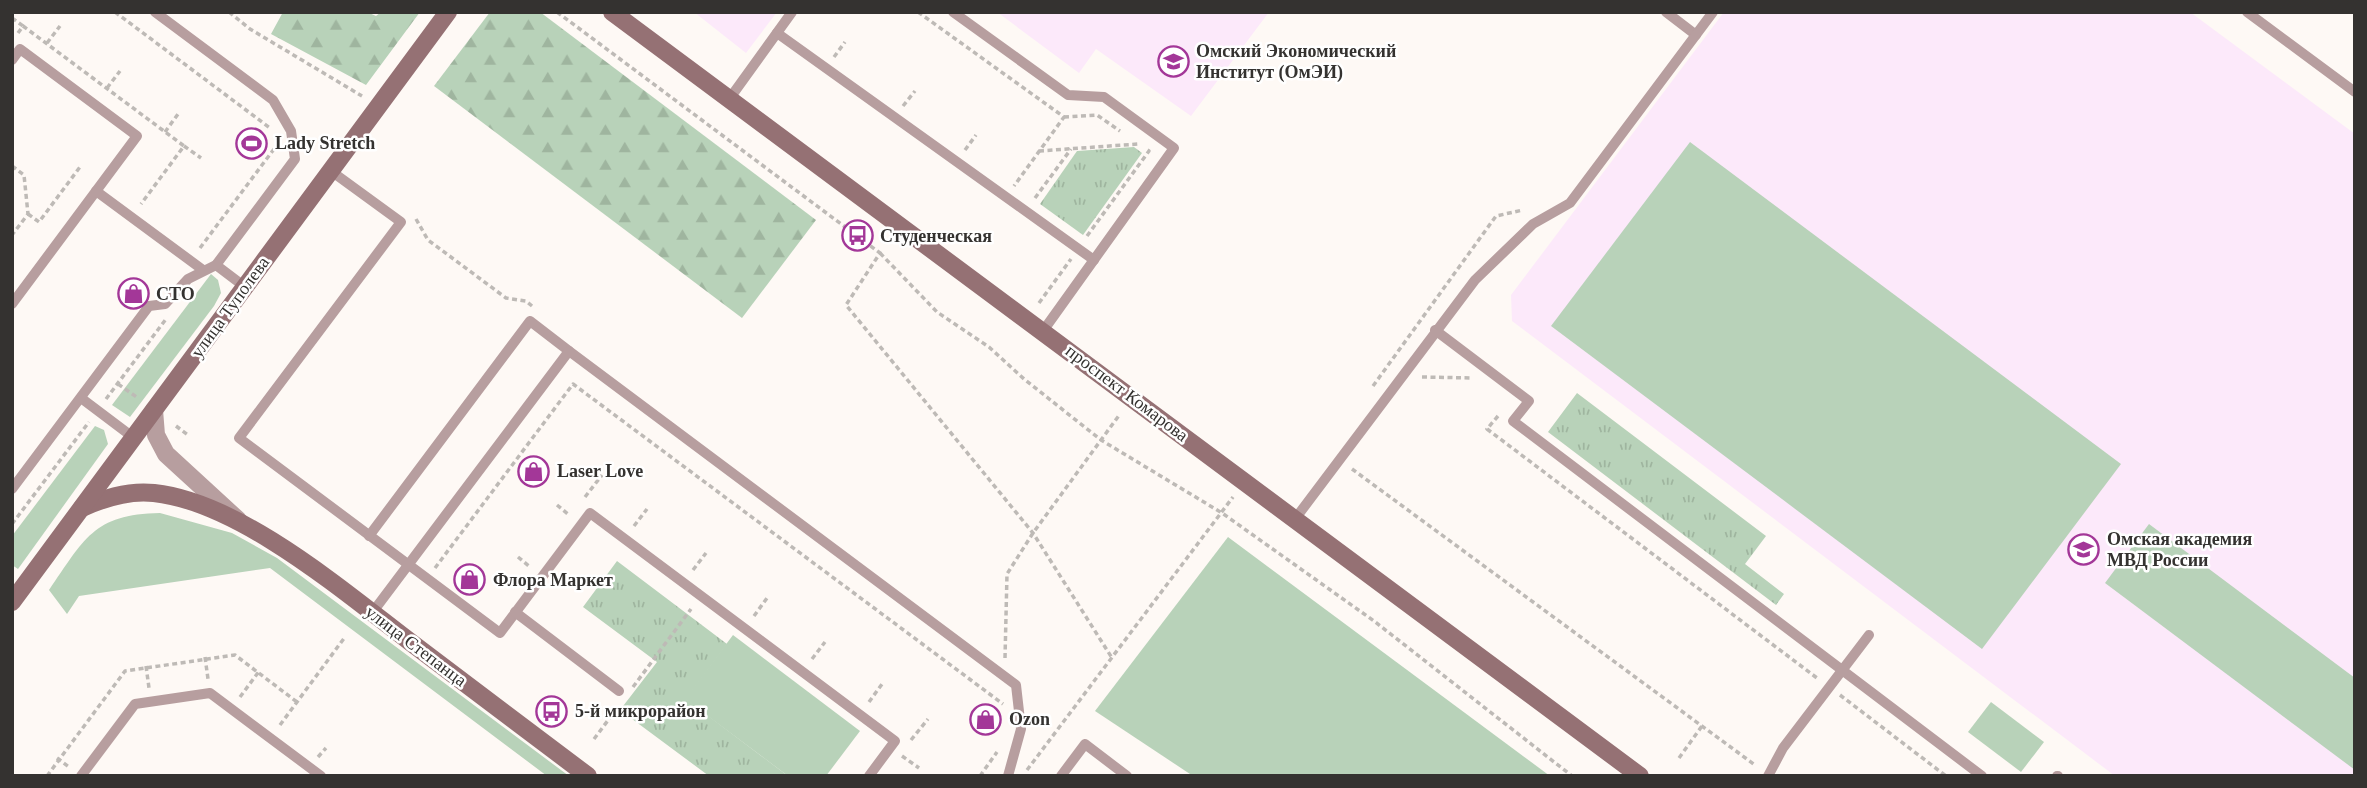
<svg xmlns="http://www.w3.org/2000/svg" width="2367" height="788" font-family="Georgia,serif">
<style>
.education{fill:#fce9fa}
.grass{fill:#b8d2b9}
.forest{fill:url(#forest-firs)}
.park{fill:url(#park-tufts)}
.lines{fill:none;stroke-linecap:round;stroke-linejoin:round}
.path{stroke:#bebab6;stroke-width:3.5;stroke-dasharray:5 3.5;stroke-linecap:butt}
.lane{stroke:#b79e9f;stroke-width:10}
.street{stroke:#b79e9f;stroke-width:18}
.secondary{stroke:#957174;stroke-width:18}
.labels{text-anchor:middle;stroke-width:5;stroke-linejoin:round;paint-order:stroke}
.poi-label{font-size:18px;font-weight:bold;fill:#343230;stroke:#fff;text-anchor:start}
.street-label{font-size:18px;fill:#343230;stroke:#fff}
</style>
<defs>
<pattern id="forest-firs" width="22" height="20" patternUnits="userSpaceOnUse" patternTransform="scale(1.75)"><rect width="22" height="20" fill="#b8d2b9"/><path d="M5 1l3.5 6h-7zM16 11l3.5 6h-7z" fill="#9fb59f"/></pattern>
<pattern id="park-tufts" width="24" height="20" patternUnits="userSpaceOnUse" patternTransform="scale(1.75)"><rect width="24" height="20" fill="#b8d2b9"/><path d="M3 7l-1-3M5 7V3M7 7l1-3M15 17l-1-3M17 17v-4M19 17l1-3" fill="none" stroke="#9fb59f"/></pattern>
</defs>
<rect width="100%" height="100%" fill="#fef9f5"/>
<g class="education">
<path d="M694,12H777L746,53Z"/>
<path d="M997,12H1269L1191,116L1096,49L1079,73Z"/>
<path d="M1724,12H2190L2355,134V776H2115L1512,321L1511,295Z"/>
</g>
<g class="grass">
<path d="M1690,142L2121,464L1982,649L1551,326Z"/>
<path d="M211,274L218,280L221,293L214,306L130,417L112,405Z"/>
<path d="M95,426L104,430L108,444L18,569L12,565V536Z"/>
<path d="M160,513L232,533L277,558L569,776H547L270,568L79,596L67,614L49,590C84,540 93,514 160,513Z"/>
<path d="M2149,524L2355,678V770L2105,583Z"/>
<path d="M1228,537L1550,776H1193L1095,711Z"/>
<path d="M733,635L860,731L826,776H788L685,699Z"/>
<path d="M1991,702L2044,742L2021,772L1968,732Z"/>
</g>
<g class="forest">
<path d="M283,12H367L376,16L381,12H420L366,85L271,34Z"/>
<path d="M490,12H540L816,220L742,318L434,86Z"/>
</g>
<g class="park">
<path d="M1134,147L1142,153L1083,235L1040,204L1077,151Z"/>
<path d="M1577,393L1766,536L1745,564L1784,594L1776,605L1548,432Z"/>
<path d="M617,561L727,644L686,699L788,776H709L620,710L657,662L583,607Z"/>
</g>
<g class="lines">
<g class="path">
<path d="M115,12L270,128"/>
<path d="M229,12L250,29L362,96"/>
<path d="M557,12L880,253L846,305L1033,533L1112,658"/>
<path d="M918,12L1064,117L1014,186"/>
<path d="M12,18L23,26"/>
<path d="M18,33L23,26L184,146L141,204"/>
<path d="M47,43L60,26"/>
<path d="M834,57L845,42"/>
<path d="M107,88L120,71"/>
<path d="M903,106L915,91"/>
<path d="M1064,117L1097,115L1120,131"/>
<path d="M165,132L178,114"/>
<path d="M184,146L201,158"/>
<path d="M965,150L976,135"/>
<path d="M1039,151L1138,144"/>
<path d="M12,166L24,175L28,214L12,235"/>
<path d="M1035,198L1071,149"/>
<path d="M28,214L39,222L80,167"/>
<path d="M416,219L428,240L506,298L526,301L532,306"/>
<path d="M1087,236L1149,151L1146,149"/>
<path d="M200,248L277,145"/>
<path d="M880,253L937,312L989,347L1024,379L1101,440L1222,513L1374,621L1572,776"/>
<path d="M1039,303L1071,259"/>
<path d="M1422,377L1471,378"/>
<path d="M118,384L138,398"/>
<path d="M1373,386L1496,216L1523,210"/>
<path d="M106,399L166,319"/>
<path d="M1498,416L1487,429L1817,678"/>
<path d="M176,426L188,435"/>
<path d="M1352,469L1755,765"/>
<path d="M585,497L602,475"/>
<path d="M557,505L569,515"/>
<path d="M12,524L89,422"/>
<path d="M634,526L647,509"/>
<path d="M518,557L530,567"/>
<path d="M435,568L573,384L1003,704"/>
<path d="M693,570L706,553"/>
<path d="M754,616L767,598"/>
<path d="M205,657L208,679"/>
<path d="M1005,658L1007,574L1033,533L1120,414"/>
<path d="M812,659L825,642"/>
<path d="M146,666L149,688"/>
<path d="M633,687L691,609"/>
<path d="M1840,695L1946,776"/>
<path d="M240,697L260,670"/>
<path d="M869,702L882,684"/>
<path d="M280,725L345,637"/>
<path d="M594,739L618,707"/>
<path d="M911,740L928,719"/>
<path d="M902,756L919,768"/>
<path d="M318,757L326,748"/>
<path d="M57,758L69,767"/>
<path d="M1679,758L1702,726"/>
<path d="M1027,770L1233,497"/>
<path d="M47,776L125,671L235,655L297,702"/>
<path d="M980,776L997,752"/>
</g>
<g class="lane">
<path d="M953,12L1068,95L1104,97L1174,148L1043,331"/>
<path d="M1666,12L1696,35"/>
<path d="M2247,12L2355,92"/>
<path d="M777,33L1094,260"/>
<path d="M12,60L20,49L137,136L12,304"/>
<path d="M730,98L792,12"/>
<path d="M331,171L401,222L239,438L500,633L590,513L895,741L869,776"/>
<path d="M96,191L203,270"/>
<path d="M216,265L245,287"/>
<path d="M1435,330L1529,401L1513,421L1982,776"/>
<path d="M81,398L134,438"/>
<path d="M12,489L149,306L165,304L188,279L216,265L295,159L291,131L273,100L155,12"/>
<path d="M1295,519L1475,280L1533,224L1570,203L1713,12"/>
<path d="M369,536L530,321L569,351"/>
<path d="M515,612L619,691"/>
<path d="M372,613L569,351L1016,685L1021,729L1008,776"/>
<path d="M81,776L135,704L210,693L321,776"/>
<path d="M1061,776L1085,744L1127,776"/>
<path d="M1768,776L1783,748L1869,635"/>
<path d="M2057,776H2058"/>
</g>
<path class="street" d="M154,410L156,435L166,454L238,520"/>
<g class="secondary">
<path d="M612,12L1640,776"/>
<path d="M82,508C104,498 129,490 154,493C239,502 342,590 409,641C469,686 529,731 588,776"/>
<path d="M12,602L448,12"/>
</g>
</g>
<defs>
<symbol id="university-ring" viewBox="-11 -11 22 22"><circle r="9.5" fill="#fff" stroke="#a33798" stroke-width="1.5"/><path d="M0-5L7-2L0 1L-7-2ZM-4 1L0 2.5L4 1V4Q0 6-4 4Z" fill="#a33798"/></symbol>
<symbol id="stadium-ring" viewBox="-11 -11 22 22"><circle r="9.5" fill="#fff" stroke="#a33798" stroke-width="1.5"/><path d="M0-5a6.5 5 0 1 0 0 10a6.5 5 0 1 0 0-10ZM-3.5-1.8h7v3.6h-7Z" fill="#a33798"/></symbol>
<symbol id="bus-ring" viewBox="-11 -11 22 22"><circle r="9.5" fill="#fff" stroke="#a33798" stroke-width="1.5"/><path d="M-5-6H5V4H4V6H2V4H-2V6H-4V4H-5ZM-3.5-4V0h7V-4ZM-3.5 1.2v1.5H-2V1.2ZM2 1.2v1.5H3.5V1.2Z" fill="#a33798"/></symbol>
<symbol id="shop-ring" viewBox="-11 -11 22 22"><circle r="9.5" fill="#fff" stroke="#a33798" stroke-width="1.5"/><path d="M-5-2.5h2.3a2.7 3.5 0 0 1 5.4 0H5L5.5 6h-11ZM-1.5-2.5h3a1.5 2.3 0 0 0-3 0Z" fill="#a33798"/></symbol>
</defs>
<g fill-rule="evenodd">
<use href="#university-ring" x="1156" y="44" width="35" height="35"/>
<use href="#stadium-ring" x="234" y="126" width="35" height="35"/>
<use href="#bus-ring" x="840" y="218" width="35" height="35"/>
<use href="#shop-ring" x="116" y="276" width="35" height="35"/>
<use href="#shop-ring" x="516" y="454" width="35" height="35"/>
<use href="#university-ring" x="2066" y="532" width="35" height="35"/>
<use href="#shop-ring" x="452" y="562" width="35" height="35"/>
<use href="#bus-ring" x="534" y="694" width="35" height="35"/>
<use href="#shop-ring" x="968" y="702" width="35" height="35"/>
</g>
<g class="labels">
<g class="poi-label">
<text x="1196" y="57">Омский Экономический<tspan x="1196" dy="21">Институт (ОмЭИ)</tspan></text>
<text x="275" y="149">Lady Stretch</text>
<text x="880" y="242">Студенческая</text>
<text x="156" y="300">СТО</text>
<text x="557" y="477">Laser Love</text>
<text x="2107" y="545">Омская академия<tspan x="2107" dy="21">МВД России</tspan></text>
<text x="493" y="586">Флора Маркет</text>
<text x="575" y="717">5-й микрорайон</text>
<text x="1009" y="725">Ozon</text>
</g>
<g class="street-label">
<text transform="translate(230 307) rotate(-54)" y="6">улица Туполева</text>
<text transform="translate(1127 393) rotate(37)" y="6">проспект Комарова</text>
<text transform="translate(416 646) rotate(37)" y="6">улица Степанца</text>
</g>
</g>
<rect width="2367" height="788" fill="none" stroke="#343230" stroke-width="28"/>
</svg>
